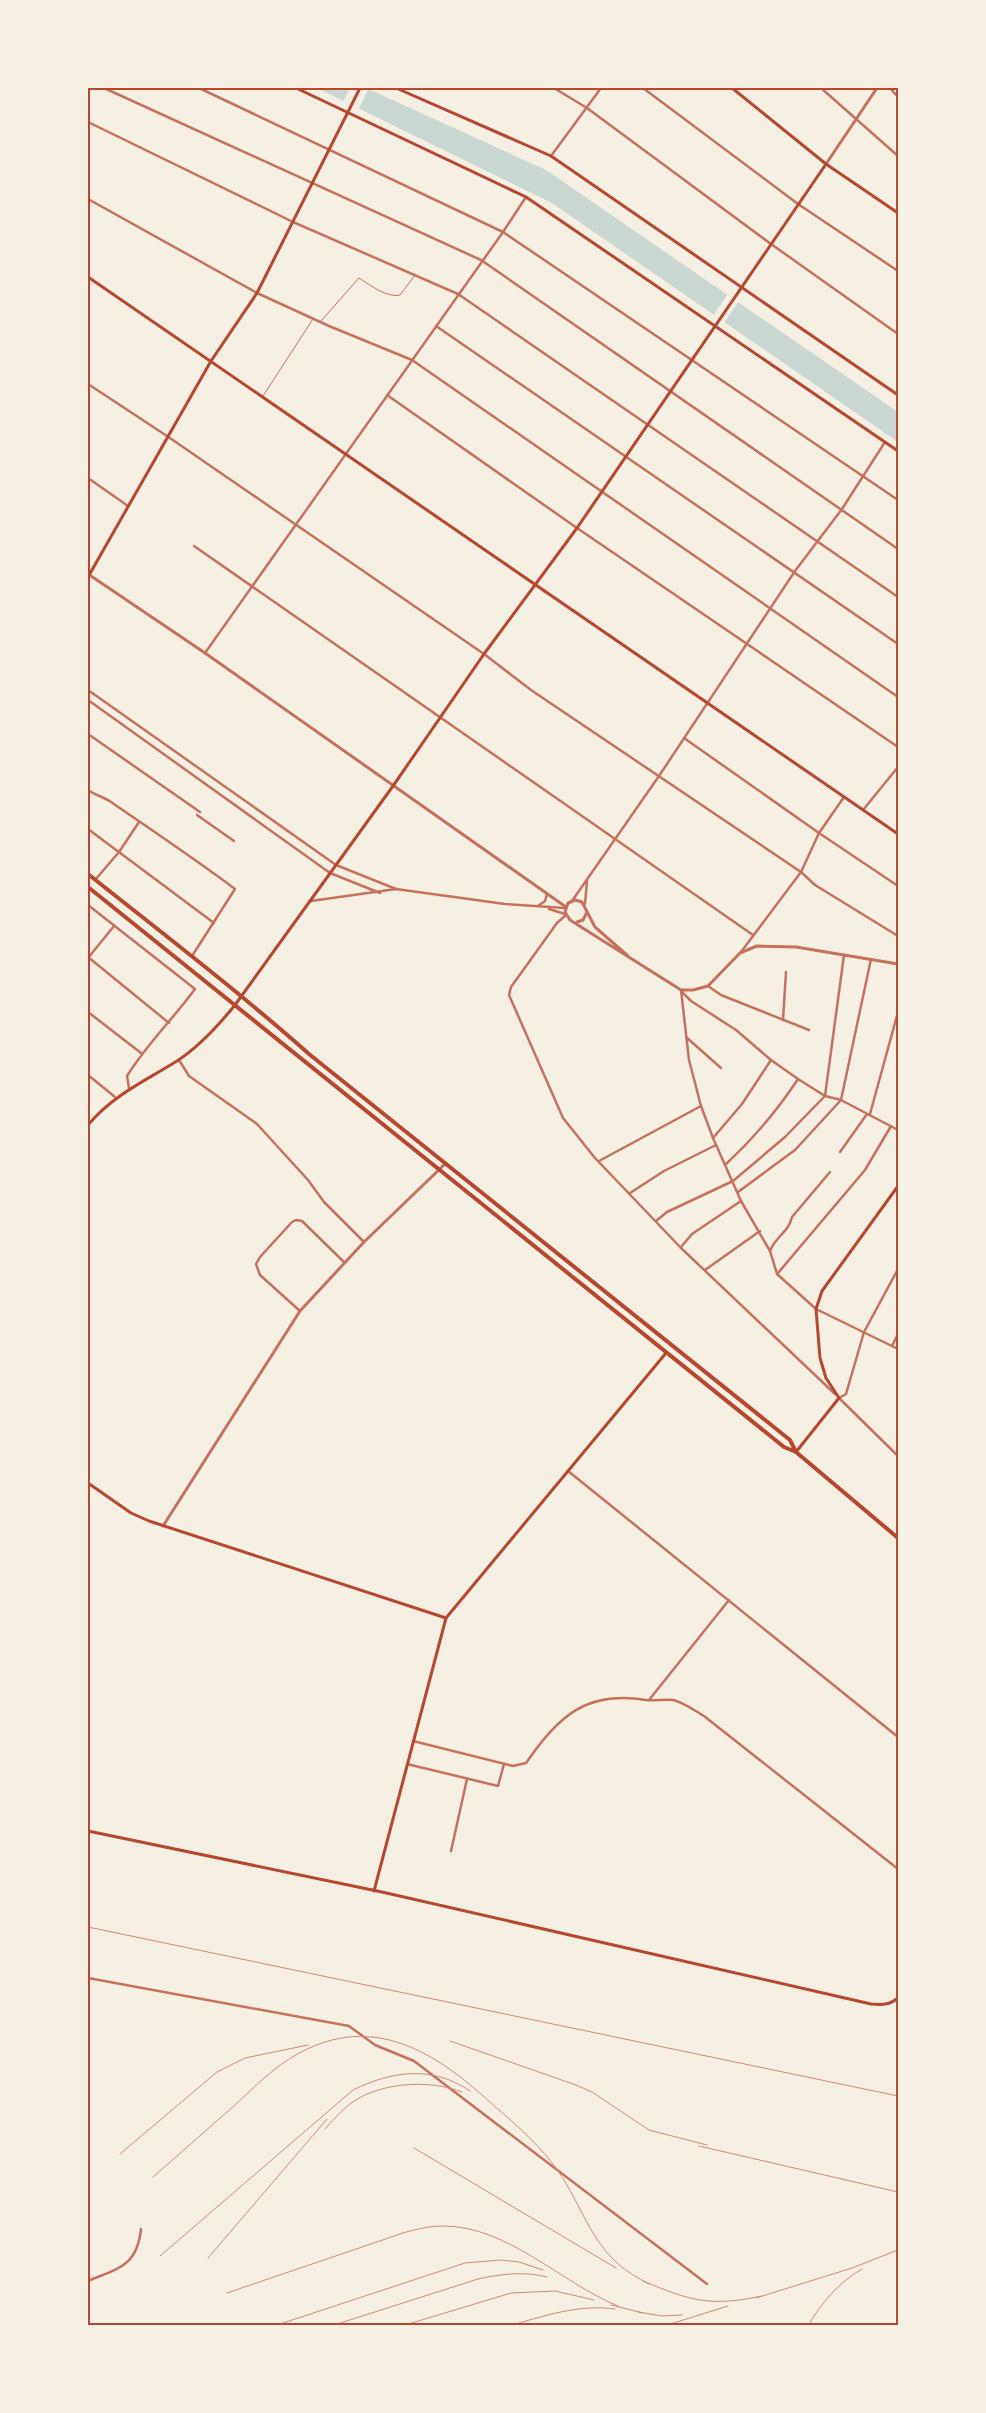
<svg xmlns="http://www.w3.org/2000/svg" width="986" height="2413" font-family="'IBM Plex Sans',sans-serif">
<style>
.water{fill:#c9d6d2}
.pier{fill:#f6efe4}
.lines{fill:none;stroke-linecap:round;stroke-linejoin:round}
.service{stroke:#c5725c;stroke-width:1}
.minor{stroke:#c5725c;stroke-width:2.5}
.tertiary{stroke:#c5725c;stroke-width:3}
.secondary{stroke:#b5482f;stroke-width:3}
.primary{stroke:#b5482f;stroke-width:4}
.rail{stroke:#cf8b77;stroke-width:1}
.neatline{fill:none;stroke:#b5482f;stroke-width:2}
</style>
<rect width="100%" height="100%" fill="#f6efe4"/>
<path class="water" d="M317,88H366L546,170L898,412V442L552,203Z"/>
<g class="pier">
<path d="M350,88H369L358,110L343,102Z"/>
<path d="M729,292L740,299L723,325L712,317Z"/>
</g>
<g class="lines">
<g class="service">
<path d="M321,321L359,278C370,285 387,298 400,295L415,275"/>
<path d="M263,396L313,319"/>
</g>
<g class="minor">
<path d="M104,88L481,260L898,549"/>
<path d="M199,88L503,232L898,500"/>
<path d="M554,88L587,108L771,244L898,334"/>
<path d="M643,88L798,204L898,271"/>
<path d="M821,88L898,156"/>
<path d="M890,88L898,97"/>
<path d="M88,122L293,222L458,294L898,597"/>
<path d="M551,156L601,88"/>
<path d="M88,199L257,293L329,326L412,360L898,697"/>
<path d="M436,326L898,644"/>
<path d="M88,384L167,436L484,654L531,690L801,872L815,885L898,936"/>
<path d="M387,395L577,528L898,747"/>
<path d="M88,478L128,506"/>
<path d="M194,546L753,935"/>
<path d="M205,653L503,232L526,197"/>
<path d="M88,690L336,865L396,889"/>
<path d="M88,700L330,873L380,893"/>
<path d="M88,734L200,812"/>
<path d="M684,738L819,833L898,886"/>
<path d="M88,790C95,795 104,797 111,802C153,831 195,859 235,889L192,956"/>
<path d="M863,810L898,767"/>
<path d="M197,815L234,841"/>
<path d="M88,829L214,923"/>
<path d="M95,880L119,852L139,822"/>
<path d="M311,901L396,889L505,904L565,908"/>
<path d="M572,901L659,776L795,571L842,509L885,442"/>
<path d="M585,904L587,881"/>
<path d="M88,905L195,989C173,1019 146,1045 127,1076L129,1088"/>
<path d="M538,906L545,901L547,894"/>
<path d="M549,909L565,914"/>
<path d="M566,915L557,923L511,987L509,995L563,1118L595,1158L681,1248L835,1394"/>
<path d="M741,952L801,872L819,833L844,797"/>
<path d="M88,957L169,1023"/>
<path d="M88,958L114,926"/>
<path d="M708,986L721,995L809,1030"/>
<path d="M681,990L689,1060L701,1106L713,1138L741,1201L770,1251L777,1274L816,1309L898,1349"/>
<path d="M682,992L691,1001L736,1030L771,1060L798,1079L825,1096L841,1100L898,1130"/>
<path d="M88,1012L141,1053"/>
<path d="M783,1020L786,972"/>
<path d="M686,1037L721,1068"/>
<path d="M179,1060L189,1076L257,1124L308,1180L324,1202L364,1242"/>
<path d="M88,1075L115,1097"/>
<path d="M870,1114L898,1012"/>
<path d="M713,1138L742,1104L771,1060"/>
<path d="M840,1152L867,1114"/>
<path d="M599,1161L701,1106"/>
<path d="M726,1164C754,1138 777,1111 798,1079"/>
<path d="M738,1192L795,1150L841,1100L871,959"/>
<path d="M630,1193L664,1171L716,1145"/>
<path d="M656,1221L667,1212L733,1181L785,1137L825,1096L844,955"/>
<path d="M681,1247L692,1234L741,1201"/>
<path d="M770,1251C775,1237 789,1232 792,1217L830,1172"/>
<path d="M705,1270L760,1231"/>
<path d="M778,1273L865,1170L891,1126"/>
<path d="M300,1311L260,1275L256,1264L260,1257L292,1222L296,1220L302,1221L345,1263"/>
<path d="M892,1346L898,1334"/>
<path d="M839,1398L898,1456"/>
<path d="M839,1398L846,1394L864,1332L898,1269"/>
<path d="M568,1471L898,1737"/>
<path d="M649,1700L729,1600"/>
<path d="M413,1741L513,1766L526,1763C559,1716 586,1690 646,1700C655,1701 665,1699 673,1700C683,1702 695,1711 704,1716L898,1869"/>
<path d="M407,1764L498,1786L504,1764"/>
<path d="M451,1851L467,1779"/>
<path d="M88,1978L349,2026L375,2045L414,2061L707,2284"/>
<path d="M88,2281C119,2268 137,2266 141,2229"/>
</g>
<g class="tertiary">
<path d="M826,164L877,88"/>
<path d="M88,574L205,653L566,907"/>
<path d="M577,922L583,920L587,912"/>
<path d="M628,956L595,927L582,902L575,900L568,903L565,912L570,920L681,990H693L708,986L740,953L757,946L796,947L898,964"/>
<path d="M163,1526L300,1311L364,1242L446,1163"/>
</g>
<g class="secondary">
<path d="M296,88L526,197L898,451"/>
<path d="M396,88L551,156L898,395"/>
<path d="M732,88L826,164L898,213"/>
<path d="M88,277C359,461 627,650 898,834"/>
<path d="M88,577L211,361L257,293L360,88"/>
<path d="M88,1125C113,1095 145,1081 177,1061C200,1046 218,1026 235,1005L393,786L484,654L577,528L826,164"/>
<path d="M796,1452L839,1398L826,1378L820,1358L816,1309L822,1291L898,1186"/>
<path d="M88,1483L131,1513L149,1521L446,1618"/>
<path d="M88,1831L382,1892L871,2004C883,2005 889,2005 898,1998"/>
<path d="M374,1891L446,1618L666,1353"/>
</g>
<g class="primary">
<path d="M88,874C162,933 238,991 309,1054L790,1440L796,1452"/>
<path d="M88,887L784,1447L796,1452L898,1538"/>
</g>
<g class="rail">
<path d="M88,1927L898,2096"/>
<path d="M450,2041L576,2085L592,2092L649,2130L707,2145"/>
<path d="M325,2129C335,2118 346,2105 359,2098C388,2082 432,2080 462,2092"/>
<path d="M699,2146L898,2192"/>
<path d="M414,2148L616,2268"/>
<path d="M120,2154L217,2072L245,2058L308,2045"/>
<path d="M153,2177C180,2153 208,2129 235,2105C248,2093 261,2080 275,2069C347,2014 411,2034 475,2089C503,2114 534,2138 556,2168C578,2198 589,2238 617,2263C627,2272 638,2278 649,2284"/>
<path d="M160,2256L353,2090C392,2071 432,2065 470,2091"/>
<path d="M208,2258L327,2119"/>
<path d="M643,2281C691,2301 710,2307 762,2296"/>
<path d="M227,2293L406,2232C418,2229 430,2226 443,2226C508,2226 561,2283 618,2306"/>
<path d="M756,2298L852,2268L898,2250"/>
<path d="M611,2305L643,2313"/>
<path d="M638,2312L662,2316L682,2315"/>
<path d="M274,2326L465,2263L501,2260L519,2262L543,2270"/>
<path d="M331,2326L478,2279C501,2274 524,2271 547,2277"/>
<path d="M402,2326L511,2293L555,2291L594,2300"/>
<path d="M509,2326C544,2316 578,2304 615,2309"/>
<path d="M664,2326L728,2306"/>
<path d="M808,2326C821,2303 839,2282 862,2269"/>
</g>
</g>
<rect width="986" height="2413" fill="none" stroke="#f6efe4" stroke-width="178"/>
<rect x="89" y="89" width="808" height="2235" class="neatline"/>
</svg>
